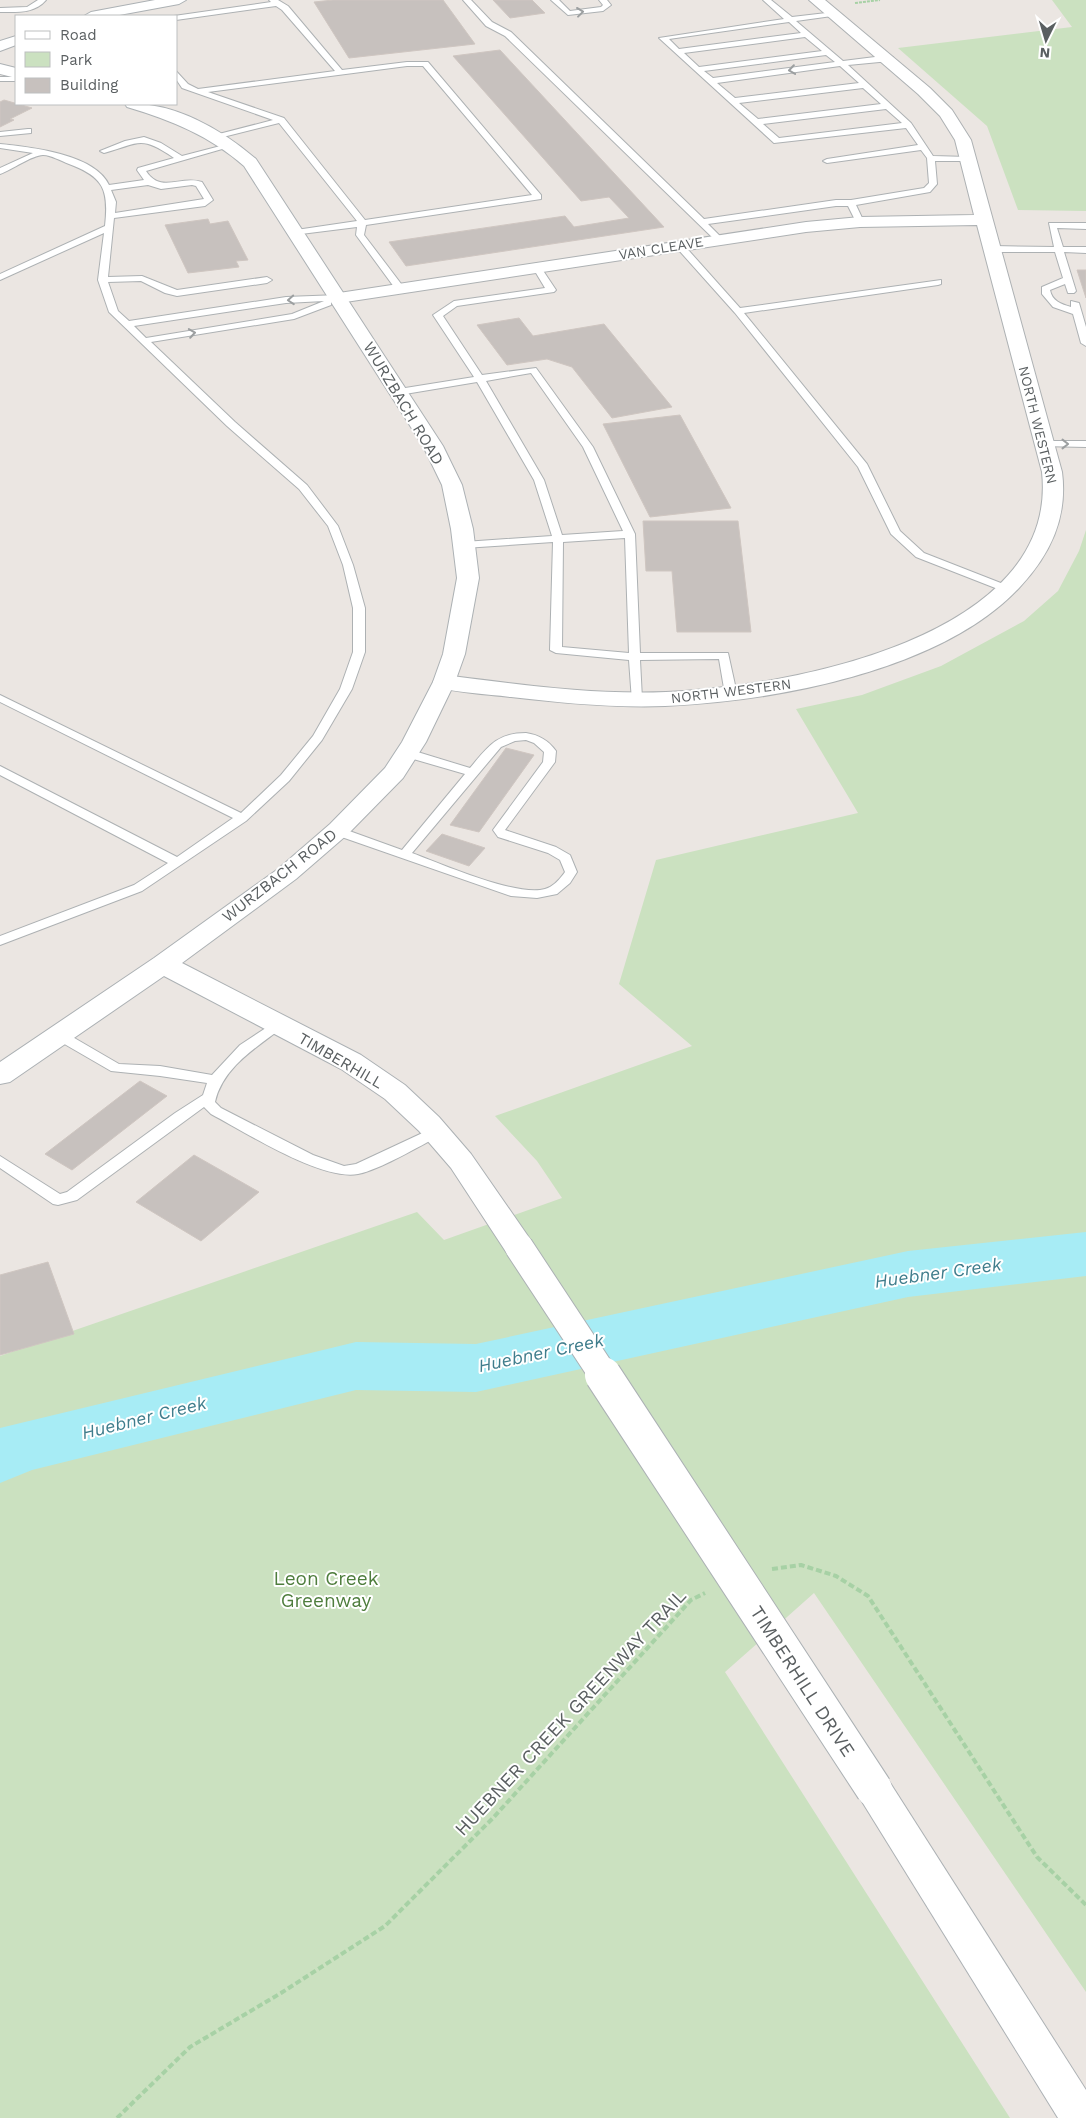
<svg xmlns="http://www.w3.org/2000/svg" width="1086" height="2118" font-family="'Work Sans',sans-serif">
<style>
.green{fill:#cbe1c0}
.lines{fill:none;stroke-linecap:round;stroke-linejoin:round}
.river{fill:#a7ecf5;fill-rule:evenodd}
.building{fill:#c7c1be;stroke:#cfc6c1}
.lane-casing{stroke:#adb1b3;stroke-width:2}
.street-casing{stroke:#adb1b3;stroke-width:2}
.secondary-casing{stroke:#acb1b4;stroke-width:2}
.path-far1{stroke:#a7d1a5;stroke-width:2;stroke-dasharray:3 1;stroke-linecap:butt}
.path{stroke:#a7d1a5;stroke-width:4;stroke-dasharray:6 3;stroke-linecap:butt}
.lane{fill:#fff;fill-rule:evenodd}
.street{fill:#fff;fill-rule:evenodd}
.secondary{fill:#fff;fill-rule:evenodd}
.secondary-bridge-far1-casing{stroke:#acb1b4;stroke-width:30;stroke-linecap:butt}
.secondary-bridge-casing{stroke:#acb1b4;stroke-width:38;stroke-linecap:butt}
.secondary-bridge-far1{stroke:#fff;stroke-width:28}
.secondary-bridge{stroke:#fff;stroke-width:36}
.oneway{stroke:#9c9fa0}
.labels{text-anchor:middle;stroke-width:4;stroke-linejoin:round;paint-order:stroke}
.far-street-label{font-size:14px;fill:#5a5f61;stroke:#fff}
.street-label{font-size:16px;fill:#5a5f61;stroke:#fff}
.water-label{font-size:18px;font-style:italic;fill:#3f7d8c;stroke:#fff}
.near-park-label{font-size:19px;fill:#4e7d3d;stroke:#fff}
.near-street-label{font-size:19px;fill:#5a5f61;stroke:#fff}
</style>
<rect width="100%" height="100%" fill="#ebe6e2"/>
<g class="green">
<path d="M1052,0H1086V211L1018,210L987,126L898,48L1072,27Z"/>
<path d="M1086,530V1992L814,1593L725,1672L1010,2118H0V1356L417,1212L444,1240L562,1198L537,1161L495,1116L692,1046L619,984L656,860L858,813L796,709L862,695L941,666L1024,621L1058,591L1079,551Z"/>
</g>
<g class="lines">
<path class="river" d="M1086,1232V1276L908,1297L476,1392L356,1390L32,1470L0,1483V1428L356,1342L476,1344L908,1251Z"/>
</g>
<g class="building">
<path d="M333,0H443L475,44L349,58L314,2Z"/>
<path d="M493,0H532L545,13L510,18Z"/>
<path d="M500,50L664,227L406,266L389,242L565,216L574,227L629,218L609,197L581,201L453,56Z"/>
<path d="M4,100L32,108L10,119L14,120L0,127V102Z"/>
<path d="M208,219L210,224L228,221L248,260L236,261L239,267L188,273L165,225Z"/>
<path d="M1077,270H1086V298Z"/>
<path d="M519,318L533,336L604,324L672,407L612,418L572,367L547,359L507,365L477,325Z"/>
<path d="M680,415L731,508L650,517L603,424Z"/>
<path d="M643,521H738L751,632H677L672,571H646Z"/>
<path d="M506,748L534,755L479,832L450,825Z"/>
<path d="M442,834L485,848L469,866L426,851Z"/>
<path d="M140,1081L167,1096L72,1170L45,1154Z"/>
<path d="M194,1155L259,1192L201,1241L136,1202Z"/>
<path d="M48,1262L74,1334L0,1355V1275Z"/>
</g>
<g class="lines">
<defs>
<g id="lane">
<path d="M38,0H46C34,14 16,12 0,12V8L27,7Z"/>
<path d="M269,0H278L288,6L342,70L407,62H428L541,195V199L366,225L364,235L405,289L400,292L397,291L356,235L357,227L293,235L292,233L296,230L357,221L279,123L215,139V135L273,120L182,88L176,79V71L188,84L198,89L335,71L282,10L276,6L176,20V16H174L271,2ZM407,66H423L532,195L365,220L284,118L208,92Z"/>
<path d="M463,0H471L492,22L511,32L704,219L836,200H851L924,188L929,183L927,158L921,150L827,163L823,161L827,159L918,145L906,128L774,143L659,38L784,19L763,0H771L792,17L835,12V16H832L796,21L843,61L875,57H893V61H890L848,65L911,123L933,156L968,157L972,159L968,161H935L937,184L930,192L856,205L864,222L863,224H857L848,206H836L708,224L723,239L716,241L505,36L486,26ZM789,22L801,33L679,49L669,39ZM805,37L822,51L699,67L684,53ZM826,55L835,62L713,78L704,71ZM840,66L859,83L735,98L717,83ZM863,88L881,104L758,119L739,103ZM886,109L902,123L779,138L763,124Z"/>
<path d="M551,0H559L570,11L601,7L603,5L599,0H607L611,5L603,11L568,15Z"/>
<rect x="0" y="77" width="16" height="4"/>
<path d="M28,129H31V133L0,136V132Z"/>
<path d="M144,137L161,143L182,156L232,143L236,145L146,171C161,194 180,175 202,182L213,200L205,206L114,218L108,277L142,276L177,290L267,277L272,280L267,283L177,296L165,293L141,281L108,282L118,311L129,321L286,297L339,295L344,298L331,301V305L294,319L151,342L235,422L307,485L338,526L353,565L365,608V652L352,689L322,740L289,781L246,821L142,891L0,945V936L134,885L168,863L0,775V766L177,857L233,818L0,702V695L241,813L281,775L313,736L340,689L353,652V608L343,565L328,526L299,489L227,426L109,312L98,280L104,233L0,280V274L105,226C109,190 104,177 69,164C61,161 51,155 43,155C32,155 12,170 0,174V168L33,153L0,148V144C30,147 95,154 109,185L144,180L137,170L138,168L174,158C140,135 140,143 104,153L100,151L125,141ZM148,185L161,189L192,185L196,186L204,199L115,213L116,202L111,190ZM324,301L292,314L146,338L134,326L286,303Z"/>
<path d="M1049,223H1086V229L1057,228L1063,247H1086V253L1064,252L1076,291L1074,293H1068L1065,284L1050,290C1052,301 1061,304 1071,307V301L1079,303L1086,327V346L1081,343L1073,314L1053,307L1042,294V287L1063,278L1055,252H993L989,249L993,246L1054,247Z"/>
<path d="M679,242L682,243L740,308L941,280V284L938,285L744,313L867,464L900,531L924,553L1011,587V591H1003L916,557L891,534L858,467L735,313L676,247L675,245Z"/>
<path d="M537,265L540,266L556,290L554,292L457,306L443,316L482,375L536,368L593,447L635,534L640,653H728L737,694L735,696H727L725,694L719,659L640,660L642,699L636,702L632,701L629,660L556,653L550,650L553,542L464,548L459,545L464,542L552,536L534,480L477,382L399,395L394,392L399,389L474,377L433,315L454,301L545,288L533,268ZM531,373L583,447L623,531L562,535L544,480L486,381ZM625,538L629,653L562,647L563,542Z"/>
<path d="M1045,441H1086V447L1041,446V442Z"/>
<path d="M526,733C539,735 548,740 556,751L555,762L505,830L556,847L570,855L577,872L570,883L557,894L537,898L511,896L333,834L331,831L337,827L341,828L402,850L465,774L403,756L401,753L403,750H411L470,768C487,748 496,733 526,733ZM526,740L534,743L544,752L543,762L493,830L498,837L548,853L560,860L565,872C560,879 553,887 545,889C516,897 442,864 412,853L501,747L515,741Z"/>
<path d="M278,1020L283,1021L285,1024L283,1027C256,1048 223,1067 215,1102L221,1108L313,1155L344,1166L356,1164L431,1129H441L443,1132L441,1135C420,1146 379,1170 358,1174C321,1181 245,1132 211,1114L204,1107L77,1200L58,1205L53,1204L0,1168V1156L60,1194L67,1192L175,1113L203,1095L207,1083L160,1076L111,1071L54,1038L52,1035L54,1032H64L119,1064L160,1066L212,1075L240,1045Z"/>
</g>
<path id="street" d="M809,0H825L930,88L952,110L971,140L1062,472C1068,518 1050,555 1019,588C941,671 776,701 665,706C614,708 562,703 511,697C486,694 460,693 436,687L433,682L436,677L444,675C517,684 591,695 666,692C786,687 1060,638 1042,472L977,225L860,227L806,232L339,303L333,302L330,298L333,294L339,293L806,222L860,217L974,215L955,140L940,116L918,94Z"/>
<g id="secondary">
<path d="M155,0H186L179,4L114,16H84L91,12Z"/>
<path d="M16,36V45L0,51V41Z"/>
<path d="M0,64L16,68V78L0,74Z"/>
<path d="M125,104C173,101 221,129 256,159L443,446L462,485L473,529L479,578L465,654L455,682L426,742L403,778L348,834L296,879L182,963L361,1055L405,1085L439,1117L471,1154L530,1239L534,1247L530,1255L519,1258L508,1255L451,1168L419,1131L385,1099L341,1069L164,976L10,1082L0,1084V1062L154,958L278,869L330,824L385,768L402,742L433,682L443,654L457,578L451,529L442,485L423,446L244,166C210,136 171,120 127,107Z"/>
<path d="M874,1773L887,1778L1086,2090V2118H1058L861,1800L856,1789L861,1778Z"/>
</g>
</defs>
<use href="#lane" class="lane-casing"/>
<use href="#street" class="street-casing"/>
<use href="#secondary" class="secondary-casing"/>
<path class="path-far1" d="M855,3L880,0"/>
<g class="path">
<path d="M772,1569L801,1565L836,1576L868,1596L1037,1857L1086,1905"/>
<path d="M117,2118L190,2047L281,1993L385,1926L493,1818L691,1600L705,1593"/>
</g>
<use href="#lane" class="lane"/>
<use href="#street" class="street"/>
<use href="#secondary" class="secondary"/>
<defs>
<path id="secondary-bridge-far1" d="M519,1247L604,1376"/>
<path id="secondary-bridge" d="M603,1375L874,1789"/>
</defs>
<use href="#secondary-bridge-far1" class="secondary-bridge-far1-casing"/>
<use href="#secondary-bridge" class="secondary-bridge-casing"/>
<use href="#secondary-bridge-far1" class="secondary-bridge-far1"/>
<use href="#secondary-bridge" class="secondary-bridge"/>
</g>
<defs><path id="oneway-chevron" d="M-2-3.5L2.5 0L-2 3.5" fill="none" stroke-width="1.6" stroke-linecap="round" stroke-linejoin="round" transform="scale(1.25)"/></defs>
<g class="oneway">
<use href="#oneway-chevron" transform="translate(580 12) rotate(-7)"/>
<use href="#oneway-chevron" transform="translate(792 70) rotate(172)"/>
<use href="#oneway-chevron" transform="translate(291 300) rotate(176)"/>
<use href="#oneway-chevron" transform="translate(192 333) rotate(-9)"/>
<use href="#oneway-chevron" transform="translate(1065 444)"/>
</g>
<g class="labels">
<g class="far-street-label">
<text transform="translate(661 248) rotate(-9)" y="5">VAN CLEAVE</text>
<text transform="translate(1038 425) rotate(76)" y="5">NORTH WESTERN</text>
<text transform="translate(731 691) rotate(-7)" y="5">NORTH WESTERN</text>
</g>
<g class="street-label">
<text transform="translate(404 403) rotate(59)" y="6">WURZBACH ROAD</text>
<text transform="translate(279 875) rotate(-38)" y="6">WURZBACH ROAD</text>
<text transform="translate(341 1060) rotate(30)" y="6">TIMBERHILL</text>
</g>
<g class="water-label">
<text transform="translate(938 1273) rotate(-8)" y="6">Huebner Creek</text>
<text transform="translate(541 1353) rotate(-12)" y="6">Huebner Creek</text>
<text transform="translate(144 1418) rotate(-14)" y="6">Huebner Creek</text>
</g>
<g class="near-park-label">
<text x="326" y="1585">Leon Creek<tspan x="326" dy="22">Greenway</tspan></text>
</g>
<g class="near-street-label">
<text transform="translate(803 1681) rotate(57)" y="7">TIMBERHILL DRIVE</text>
<text transform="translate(570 1712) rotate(-47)" y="7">HUEBNER CREEK GREENWAY TRAIL</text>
</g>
</g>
<rect x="15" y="15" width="162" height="90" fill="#ffffff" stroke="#bdbfc0"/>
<rect x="25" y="31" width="25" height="8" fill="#ffffff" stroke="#bdbfc0"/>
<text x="60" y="40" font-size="15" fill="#5a5f61">Road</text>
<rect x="25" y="52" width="25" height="15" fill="#cbe1c0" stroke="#bdbfc0"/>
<text x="60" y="65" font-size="15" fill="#5a5f61">Park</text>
<rect x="25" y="78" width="25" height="15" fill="#c7c1be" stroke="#bdbfc0"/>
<text x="60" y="90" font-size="15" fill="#5a5f61">Building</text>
<g transform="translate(1046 40) rotate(185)" stroke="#ffffff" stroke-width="4" paint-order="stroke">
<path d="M0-4L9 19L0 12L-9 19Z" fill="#5a5f61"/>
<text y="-8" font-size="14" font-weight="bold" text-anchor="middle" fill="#5a5f61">N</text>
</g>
</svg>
